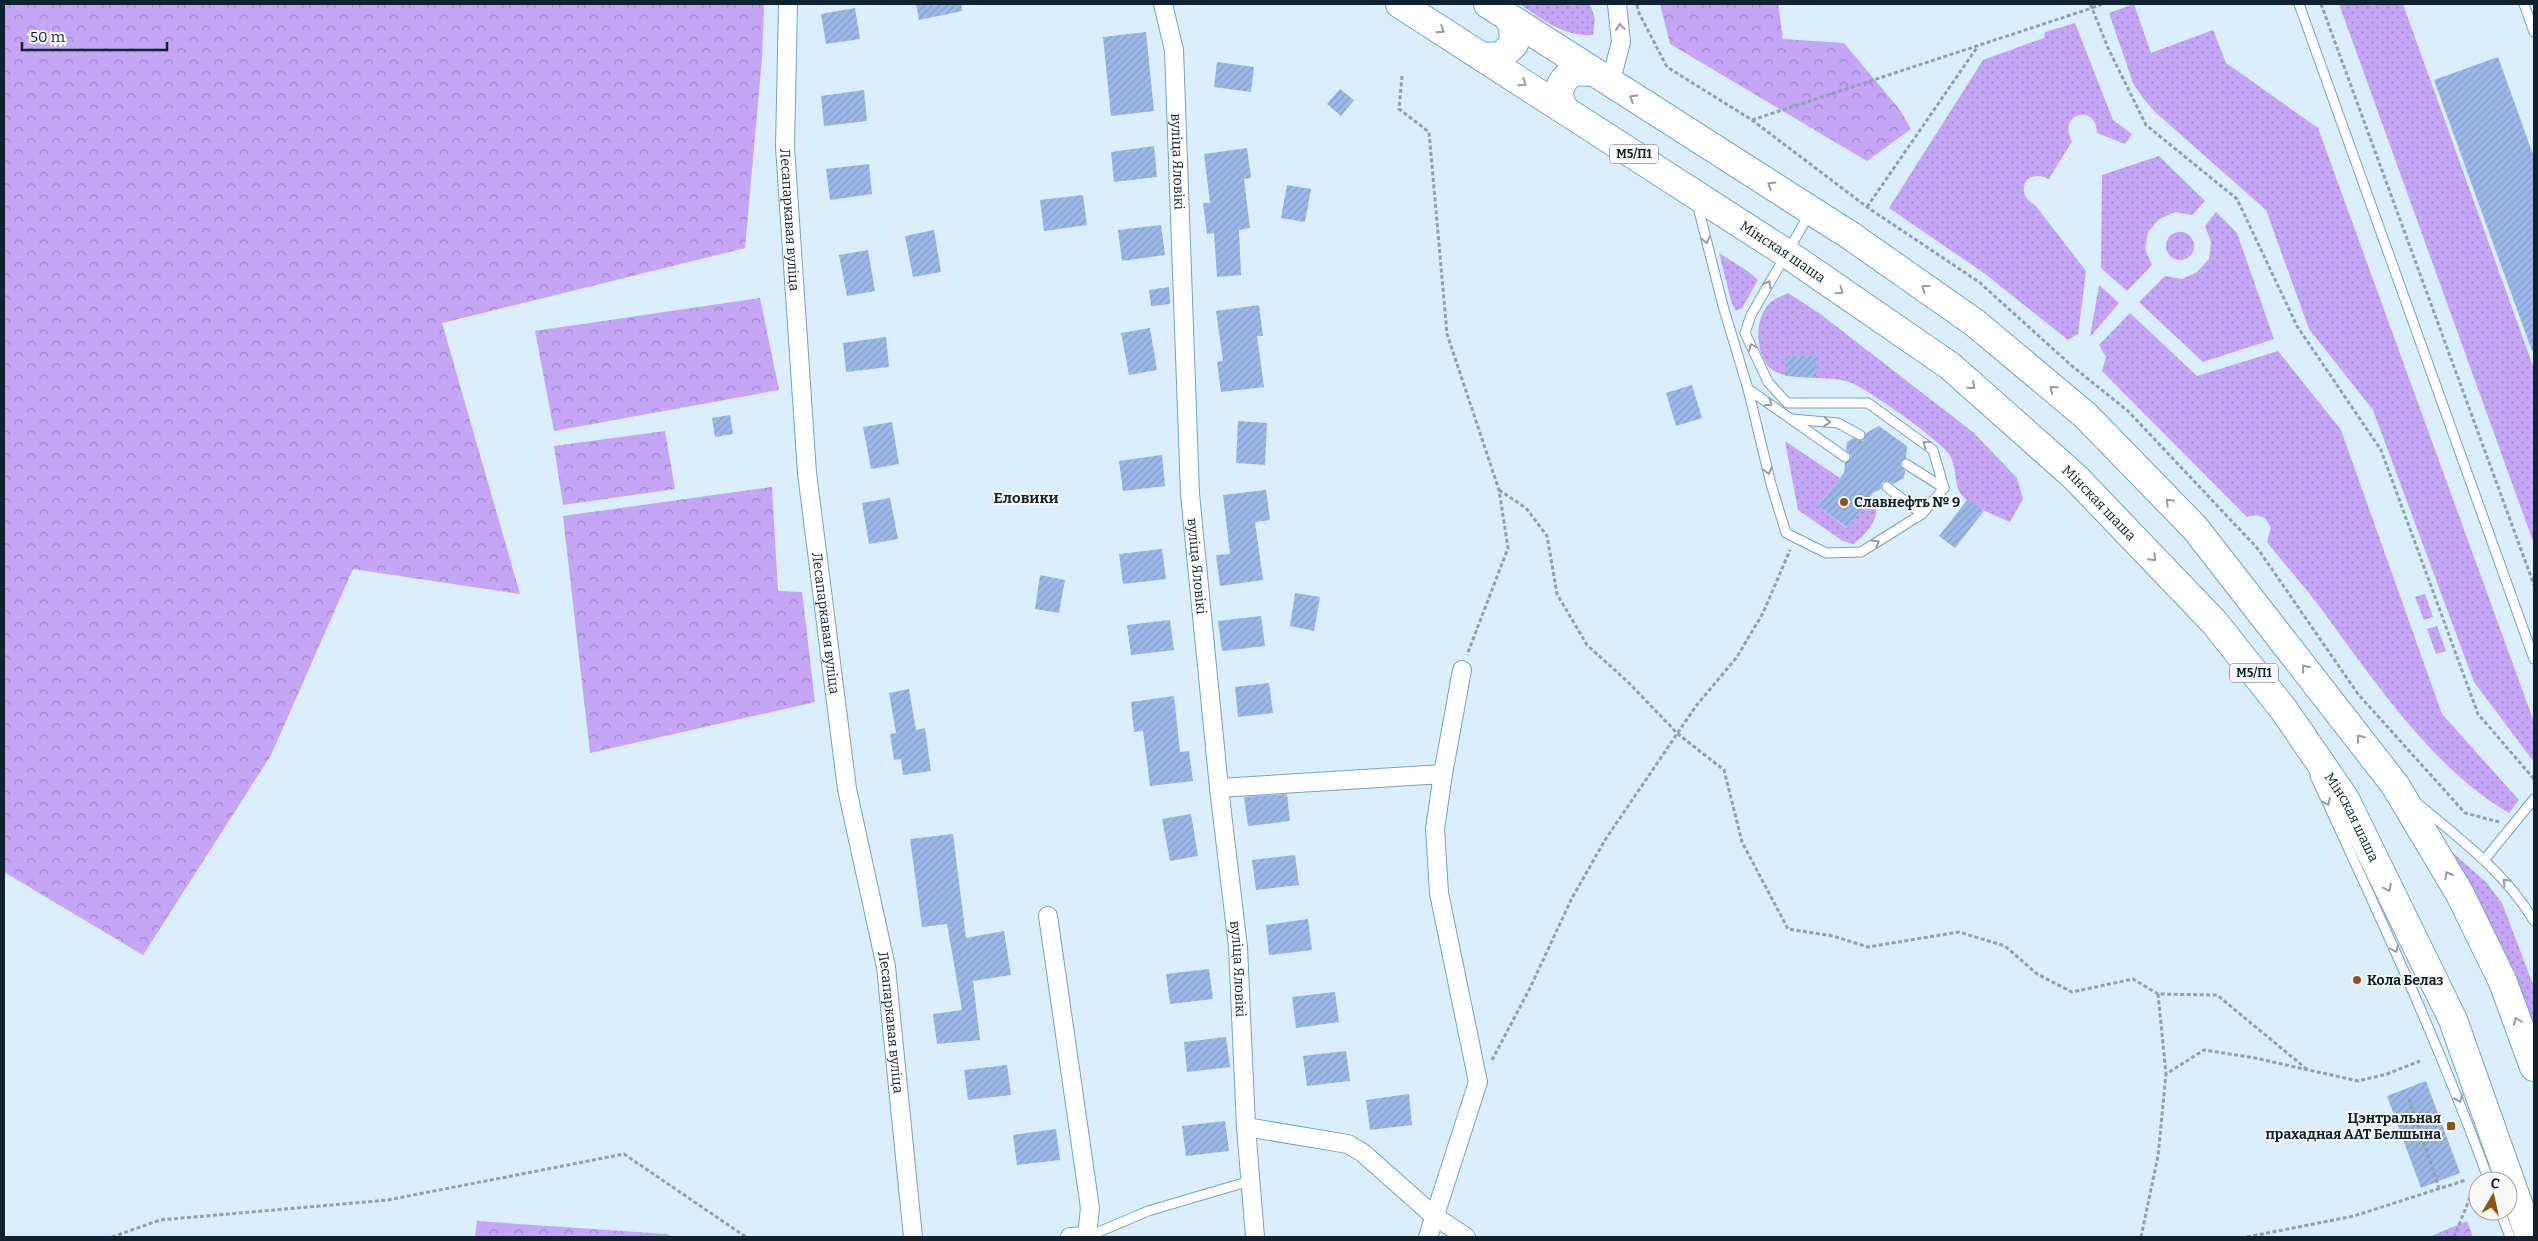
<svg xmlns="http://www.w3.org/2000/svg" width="2538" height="1241" font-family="Bitter,serif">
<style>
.grass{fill:url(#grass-dots)}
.forest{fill:url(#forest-crowns)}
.building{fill:url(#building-hatch)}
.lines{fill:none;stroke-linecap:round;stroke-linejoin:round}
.lane-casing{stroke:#71a3c8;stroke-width:11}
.street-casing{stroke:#71a3c8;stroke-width:20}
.primary-casing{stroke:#71a3c8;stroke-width:30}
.path{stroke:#8ea2b2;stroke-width:3;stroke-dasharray:4 2.5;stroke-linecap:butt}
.lane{stroke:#fff;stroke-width:9}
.street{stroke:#fff;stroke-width:18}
.primary{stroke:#fff;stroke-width:28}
.oneway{stroke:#939ca2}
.poi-dot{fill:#905514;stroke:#f8f8f8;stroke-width:2}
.labels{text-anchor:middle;stroke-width:4;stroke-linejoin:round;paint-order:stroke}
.shield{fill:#f8f8f8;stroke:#54626d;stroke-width:1}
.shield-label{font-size:12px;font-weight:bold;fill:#0e2231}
.street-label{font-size:14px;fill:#0e2231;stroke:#f8f8f8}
.poi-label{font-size:14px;font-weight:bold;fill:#0e2231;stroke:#f8f8f8;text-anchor:start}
.neighbourhood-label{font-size:15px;font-weight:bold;fill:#0e2231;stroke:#f8f8f8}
</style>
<defs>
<pattern id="grass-dots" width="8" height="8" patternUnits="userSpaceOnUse" patternTransform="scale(1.25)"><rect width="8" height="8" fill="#c5a5f6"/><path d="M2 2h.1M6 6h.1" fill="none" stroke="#9e86c8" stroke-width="1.8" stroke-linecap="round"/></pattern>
<pattern id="forest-crowns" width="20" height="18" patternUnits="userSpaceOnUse" patternTransform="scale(1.25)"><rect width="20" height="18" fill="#c5a5f6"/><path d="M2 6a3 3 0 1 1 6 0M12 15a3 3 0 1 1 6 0" fill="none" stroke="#9e86c8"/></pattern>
<pattern id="building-hatch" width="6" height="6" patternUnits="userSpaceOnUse" patternTransform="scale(1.25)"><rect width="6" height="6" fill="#9cb8e9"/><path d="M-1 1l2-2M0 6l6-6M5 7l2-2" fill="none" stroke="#859ec8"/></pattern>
</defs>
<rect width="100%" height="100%" fill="#daeefe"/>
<g class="grass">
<path d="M1519,4H1590L1595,19L1593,35C1564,37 1543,19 1519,4Z"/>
<path d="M2134,4L2151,53L2213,30L2226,63L2318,128L2534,722V762L2474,682L2373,410L2309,329L2266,210L2154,111L2143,98L2133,83L2109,13Z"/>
<path d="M2339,4H2403L2534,369V544Z"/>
<path d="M2075,23L2113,120L2132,134L2125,144L2097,133C2097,103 2056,113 2072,141L2049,179C2026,167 2013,193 2035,205L2086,271L2078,334L2068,340L1984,273L1889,208L1983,60L2044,38L2045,32Z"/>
<path d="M2159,156L2205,201L2192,215L2175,212L2159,219L2148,232L2145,249L2152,265L2127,291L2101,268L2102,175Z"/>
<path d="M2216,212L2237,233L2274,339L2203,362L2139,302L2165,276L2182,279L2197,272L2209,259L2211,242L2205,226Z"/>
<circle cx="2180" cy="246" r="14"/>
<path d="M1719,253L1749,272L1758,280L1742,308L1736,311L1732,304Z"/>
<path d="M2099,285L2119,303L2090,337Z"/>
<path d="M1788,293L1819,313L1974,433L2017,478L2023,499L2010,522C1998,517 1964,503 1959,491C1954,479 1956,464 1949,454C1937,438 1874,394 1854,384C1831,372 1782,385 1767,365C1755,348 1755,319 1769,304C1773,299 1782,296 1788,293Z"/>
<path d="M2130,313L2197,376L2278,351L2341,430L2442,714L2519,800L2509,813C2433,769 2373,679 2322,610C2305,587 2285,565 2267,542L2271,527L2265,518L2256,515L2247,517L2102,371L2106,357L2099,345Z"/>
<path d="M1785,441L1840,478L1818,506L1847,528L1870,497C1887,511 1866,536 1853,544L1843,541L1798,510Z"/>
<path d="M2425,594L2433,617L2424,620L2415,597Z"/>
<path d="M2437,626L2446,651L2436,654L2427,629Z"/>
<path d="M2445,846L2486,882L2502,903L2534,987V1043L2497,938Z"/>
</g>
<g class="forest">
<path d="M4,4H764L762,58L745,248L442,323L520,594L353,569L271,755L143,955L4,872Z"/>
<path d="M1660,4H1778L1783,39L1844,43L1900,110L1911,129L1867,161L1670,44Z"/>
<path d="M760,298L779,390L554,431L535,331Z"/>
<path d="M665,431L675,489L563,505L554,446Z"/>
<path d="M772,487L778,591L802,592L815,702L590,753L563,516Z"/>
<path d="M477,1221L666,1234L675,1237H475Z"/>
<path d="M2467,1221L2473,1237H2429Z"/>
</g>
<g class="building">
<path d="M916,4H961L962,11L919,20Z"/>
<path d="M855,8L860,39L826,44L821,14Z"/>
<path d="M1146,32L1154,111L1111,116L1103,37Z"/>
<path d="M2498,57L2534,157V351H2532L2434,80Z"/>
<path d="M1217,62L1254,67L1251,92L1214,87Z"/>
<path d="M1340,89L1354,100L1341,116L1327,104Z"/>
<path d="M864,90L867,121L824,126L821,96Z"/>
<path d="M1154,146L1157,177L1114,182L1111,152Z"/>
<path d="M1247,148L1251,178L1244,179L1250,228L1239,230L1241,275L1217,277L1214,233L1207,234L1203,203H1210L1204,154Z"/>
<path d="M869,164L872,194L830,200L826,169Z"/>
<path d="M1287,185L1311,189L1305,222L1281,218Z"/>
<path d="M1083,195L1087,225L1044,231L1040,200Z"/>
<path d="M1161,225L1165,255L1122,261L1118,230Z"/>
<path d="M934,230L941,272L913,277L905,236Z"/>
<path d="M868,250L875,291L847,296L839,255Z"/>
<path d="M1169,287L1170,304L1151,306L1149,290Z"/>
<path d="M1259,305L1263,336H1257L1264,387L1221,392L1217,362L1223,361L1216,311Z"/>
<path d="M1150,328L1157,370L1129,375L1121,333Z"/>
<path d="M886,337L889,367L846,372L843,343Z"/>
<path d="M1786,356H1817L1816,377L1785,376Z"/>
<path d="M1692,385L1702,418L1676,426L1666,393Z"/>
<path d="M730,415L733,434L715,437L712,418Z"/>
<path d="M1238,421L1267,423L1265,465L1236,463Z"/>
<path d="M892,422L899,464L871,469L863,427Z"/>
<path d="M1879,426L1907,446L1906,458L1900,463L1905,471L1904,478L1893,484L1887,481L1882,483L1881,489L1873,493L1848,528L1818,506L1844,473L1845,463L1850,460L1851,455L1846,450L1847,442L1853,438L1863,441L1866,433Z"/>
<path d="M1162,455L1165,486L1123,491L1119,461Z"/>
<path d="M1266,490L1270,520L1255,522L1263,580L1220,586L1216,555L1230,554L1223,495Z"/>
<path d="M890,498L898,539L869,544L862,503Z"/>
<path d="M1968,499L1984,511L1955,548L1939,536Z"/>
<path d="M1162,549L1166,579L1123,584L1119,554Z"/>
<path d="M1040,575L1065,580L1059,613L1035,609Z"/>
<path d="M1295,593L1320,597L1314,631L1290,626Z"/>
<path d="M1261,616L1265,646L1222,651L1218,621Z"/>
<path d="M1170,620L1174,650L1131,655L1127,625Z"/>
<path d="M1269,683L1273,713L1238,717L1235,687Z"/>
<path d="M909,689L916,730L925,728L931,771L903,775L901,759L894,760L890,734L896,733L889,693Z"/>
<path d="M1174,696L1180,752L1189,751L1193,781L1150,786L1143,731L1134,732L1131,702Z"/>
<path d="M1287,794L1290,821L1248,826L1244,797Z"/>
<path d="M1191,814L1198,856L1170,861L1162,819Z"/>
<path d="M953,834L966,938L1004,931L1011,975L973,981L980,1040L937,1044L933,1014L962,1010L947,924L922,927L910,839Z"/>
<path d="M1295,855L1299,885L1256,890L1252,860Z"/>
<path d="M1308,919L1312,950L1269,955L1266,925Z"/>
<path d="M1209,969L1213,999L1170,1004L1166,974Z"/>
<path d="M1335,992L1339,1022L1296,1028L1292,997Z"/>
<path d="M1226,1037L1230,1067L1187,1072L1184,1042Z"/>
<path d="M1346,1051L1350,1081L1307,1086L1303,1056Z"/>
<path d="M1007,1065L1011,1095L968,1100L964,1070Z"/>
<path d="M2426,1081L2460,1173L2421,1188L2387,1096Z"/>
<path d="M1409,1094L1412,1125L1370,1130L1366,1100Z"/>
<path d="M1225,1121L1229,1151L1186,1156L1182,1126Z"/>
<path d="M1056,1129L1060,1160L1017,1165L1013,1135Z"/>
</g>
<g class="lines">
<defs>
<g id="lane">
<path d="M2299,4L2534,659"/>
<path d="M2524,4L2534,32"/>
<path d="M1697,203L1723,306L1748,389L1845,457"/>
<path d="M1810,213L1751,315L1745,333L1768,382L1787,403H1868L1933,450L1944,488"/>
<path d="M1748,389L1771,484L1786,533L1826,553L1861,552L1922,514"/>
<path d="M1791,419L1838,423L1860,435"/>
<path d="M1906,464L1944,488"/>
<path d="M1887,487L1922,514L1944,488"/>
<path d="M2315,776C2377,910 2439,1043 2489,1181"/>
<path d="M2417,803C2460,839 2505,872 2534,921"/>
<path d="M2485,859L2534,799"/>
<path d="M2500,1211L2510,1237"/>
<path d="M1087,1237L1148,1211L1250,1181"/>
</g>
<g id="street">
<path id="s1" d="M788,4L785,147L807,473L847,789L886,967L913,1237"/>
<path id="s2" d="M1163,4L1174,50L1190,494L1219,788L1238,947L1246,1127L1255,1237"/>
<path d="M1610,84L1621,42L1617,4"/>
<path d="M1443,774L1462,670"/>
<path d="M1219,788L1443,774L1435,829L1439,893L1478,1082L1428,1237"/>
<path d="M1048,916L1090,1208L1087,1236L1070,1237"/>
<path d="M1246,1127L1348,1144L1363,1153L1434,1216L1466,1237"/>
</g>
<g id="primary">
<path id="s3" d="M1400,4L1786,253L1950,366L2075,477L2214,622L2284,710L2345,799L2453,1020L2530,1237"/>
<path d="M1488,4L1851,236L1975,323L2085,415L2195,528L2395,785L2460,894L2503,982L2534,1067"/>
<path d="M1482,57L1501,56L1514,44L1513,25L1508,17"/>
<path d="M1565,110C1555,94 1558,82 1574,71L1592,72"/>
</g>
</defs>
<use href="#lane" class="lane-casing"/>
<use href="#street" class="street-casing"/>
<use href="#primary" class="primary-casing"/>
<g class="path">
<path d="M2102,4L2092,8L2108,48L2146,125L2237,199L2297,326L2381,450L2478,714L2534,779"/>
<path d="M2321,4L2534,585"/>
<path d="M1637,5L1639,13L1667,67L1752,120L1867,207L1979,282L2072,366L2128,411L2258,549L2358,694L2465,813L2499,822"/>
<path d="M1402,76L1399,109L1429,132L1447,334L1499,490L1508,548L1467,655"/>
<path d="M1752,120L2092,8L2090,4"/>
<path d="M1867,207L1978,46"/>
<path d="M1499,490L1526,508L1547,536L1557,594L1587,645L1628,682L1678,734L1724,770L1742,842L1788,929L1833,936L1868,947L1959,932L2005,946L2037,974L2072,992L2133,979L2158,994L2217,995L2309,1071"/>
<path d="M2158,994L2166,1074"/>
<path d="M1492,1060L1530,988L1572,898L1605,840L1696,706L1737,657L1763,613L1790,550"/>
<path d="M2409,1099L2439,1188"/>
<path d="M112,1237L160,1220L388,1200L624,1154L746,1237"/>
<path d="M2141,1237L2158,1156L2166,1074L2204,1050L2255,1058L2358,1081L2387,1074L2420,1061"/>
<path d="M2247,1237L2354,1216L2466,1180"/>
<path d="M2454,1237L2471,1195"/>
</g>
<use href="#lane" class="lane"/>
<use href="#street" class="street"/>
<use href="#primary" class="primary"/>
</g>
<defs><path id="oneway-chevron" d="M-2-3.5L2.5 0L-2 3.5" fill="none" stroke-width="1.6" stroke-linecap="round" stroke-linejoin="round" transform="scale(1.25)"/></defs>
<g class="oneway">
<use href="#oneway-chevron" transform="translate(1620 27) rotate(-96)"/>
<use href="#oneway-chevron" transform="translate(1441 30) rotate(33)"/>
<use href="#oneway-chevron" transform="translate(1523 83) rotate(33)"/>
<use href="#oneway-chevron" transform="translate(1633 98) rotate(-148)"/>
<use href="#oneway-chevron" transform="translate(1771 185) rotate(-148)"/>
<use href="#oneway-chevron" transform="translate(1706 240) rotate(76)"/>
<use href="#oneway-chevron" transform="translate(1768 284) rotate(-60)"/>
<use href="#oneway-chevron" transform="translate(1925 288) rotate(-145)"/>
<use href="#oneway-chevron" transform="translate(1840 291) rotate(35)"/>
<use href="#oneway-chevron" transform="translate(1752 347) rotate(-115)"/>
<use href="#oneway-chevron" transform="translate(1972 386) rotate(41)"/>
<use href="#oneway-chevron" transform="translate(2053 389) rotate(-140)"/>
<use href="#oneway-chevron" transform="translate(1769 403) rotate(35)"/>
<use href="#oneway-chevron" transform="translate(1827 422) rotate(5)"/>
<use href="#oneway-chevron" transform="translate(1926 444) rotate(-144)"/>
<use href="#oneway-chevron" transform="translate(1768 471) rotate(77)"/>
<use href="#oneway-chevron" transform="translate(2169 502) rotate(-134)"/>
<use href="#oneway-chevron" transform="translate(1876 543) rotate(-32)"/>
<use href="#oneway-chevron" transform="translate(2153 558) rotate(46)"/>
<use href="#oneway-chevron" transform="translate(2305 668) rotate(-128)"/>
<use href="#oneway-chevron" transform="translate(2360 738) rotate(-127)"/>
<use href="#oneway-chevron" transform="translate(2327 802) rotate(65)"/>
<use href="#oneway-chevron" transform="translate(2448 875) rotate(-120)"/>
<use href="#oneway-chevron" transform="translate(2506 882) rotate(-133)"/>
<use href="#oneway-chevron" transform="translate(2388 888) rotate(64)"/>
<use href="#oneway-chevron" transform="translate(2395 949) rotate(65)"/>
<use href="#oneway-chevron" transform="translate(2517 1021) rotate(-111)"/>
<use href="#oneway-chevron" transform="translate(2459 1099) rotate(68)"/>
</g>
<g class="poi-dot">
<circle cx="1844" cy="502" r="5"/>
<circle cx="2357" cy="980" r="5"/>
<rect x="2446" y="1121" width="10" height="10" rx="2.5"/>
</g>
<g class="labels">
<g class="shield">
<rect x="1610" y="144.5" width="48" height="19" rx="4"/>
<rect x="2230" y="663.5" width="48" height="19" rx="4"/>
</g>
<g class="shield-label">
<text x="1634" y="158">М5/П1</text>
<text x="2254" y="677">М5/П1</text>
</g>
<g class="street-label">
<text dy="5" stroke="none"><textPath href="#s2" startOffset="159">вуліца Яловікі</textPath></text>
<text dy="5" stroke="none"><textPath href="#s1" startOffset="216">Лесапаркавая вуліца</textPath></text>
<text dy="5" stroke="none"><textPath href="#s3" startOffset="456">Мінская шаша</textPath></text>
<text dy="5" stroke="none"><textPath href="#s3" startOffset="861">Мінская шаша</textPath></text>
<text dy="5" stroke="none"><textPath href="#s2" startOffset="564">вуліца Яловікі</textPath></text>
<text dy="5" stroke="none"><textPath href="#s1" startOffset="621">Лесапаркавая вуліца</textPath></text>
<text dy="5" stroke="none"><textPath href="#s3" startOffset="1266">Мінская шаша</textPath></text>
<text dy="5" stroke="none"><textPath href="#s2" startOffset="969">вуліца Яловікі</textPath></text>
<text dy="5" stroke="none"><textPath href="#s1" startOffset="1026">Лесапаркавая вуліца</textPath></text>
</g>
<g class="poi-label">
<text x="1854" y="507">Славнефть № 9</text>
<text x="2367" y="985">Кола Белаз</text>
<text x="2441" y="1123" text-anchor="end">Цэнтральная<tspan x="2441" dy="16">прахадная ААТ Белшына</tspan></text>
</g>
<g class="neighbourhood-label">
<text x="1026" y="503">Еловики</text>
</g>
</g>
<rect width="2538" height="1241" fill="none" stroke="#0e2231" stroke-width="10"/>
<g transform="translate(2493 1196) rotate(9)"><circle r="24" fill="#f8f8f8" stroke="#9aa2a8"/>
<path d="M0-4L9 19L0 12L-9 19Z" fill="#905514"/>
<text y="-8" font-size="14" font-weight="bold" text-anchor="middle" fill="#0e2231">С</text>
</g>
<path d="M22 42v8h145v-8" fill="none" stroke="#0e2231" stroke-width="2.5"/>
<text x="30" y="42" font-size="15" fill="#0e2231" stroke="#f8f8f8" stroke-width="4" paint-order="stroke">50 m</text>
</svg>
